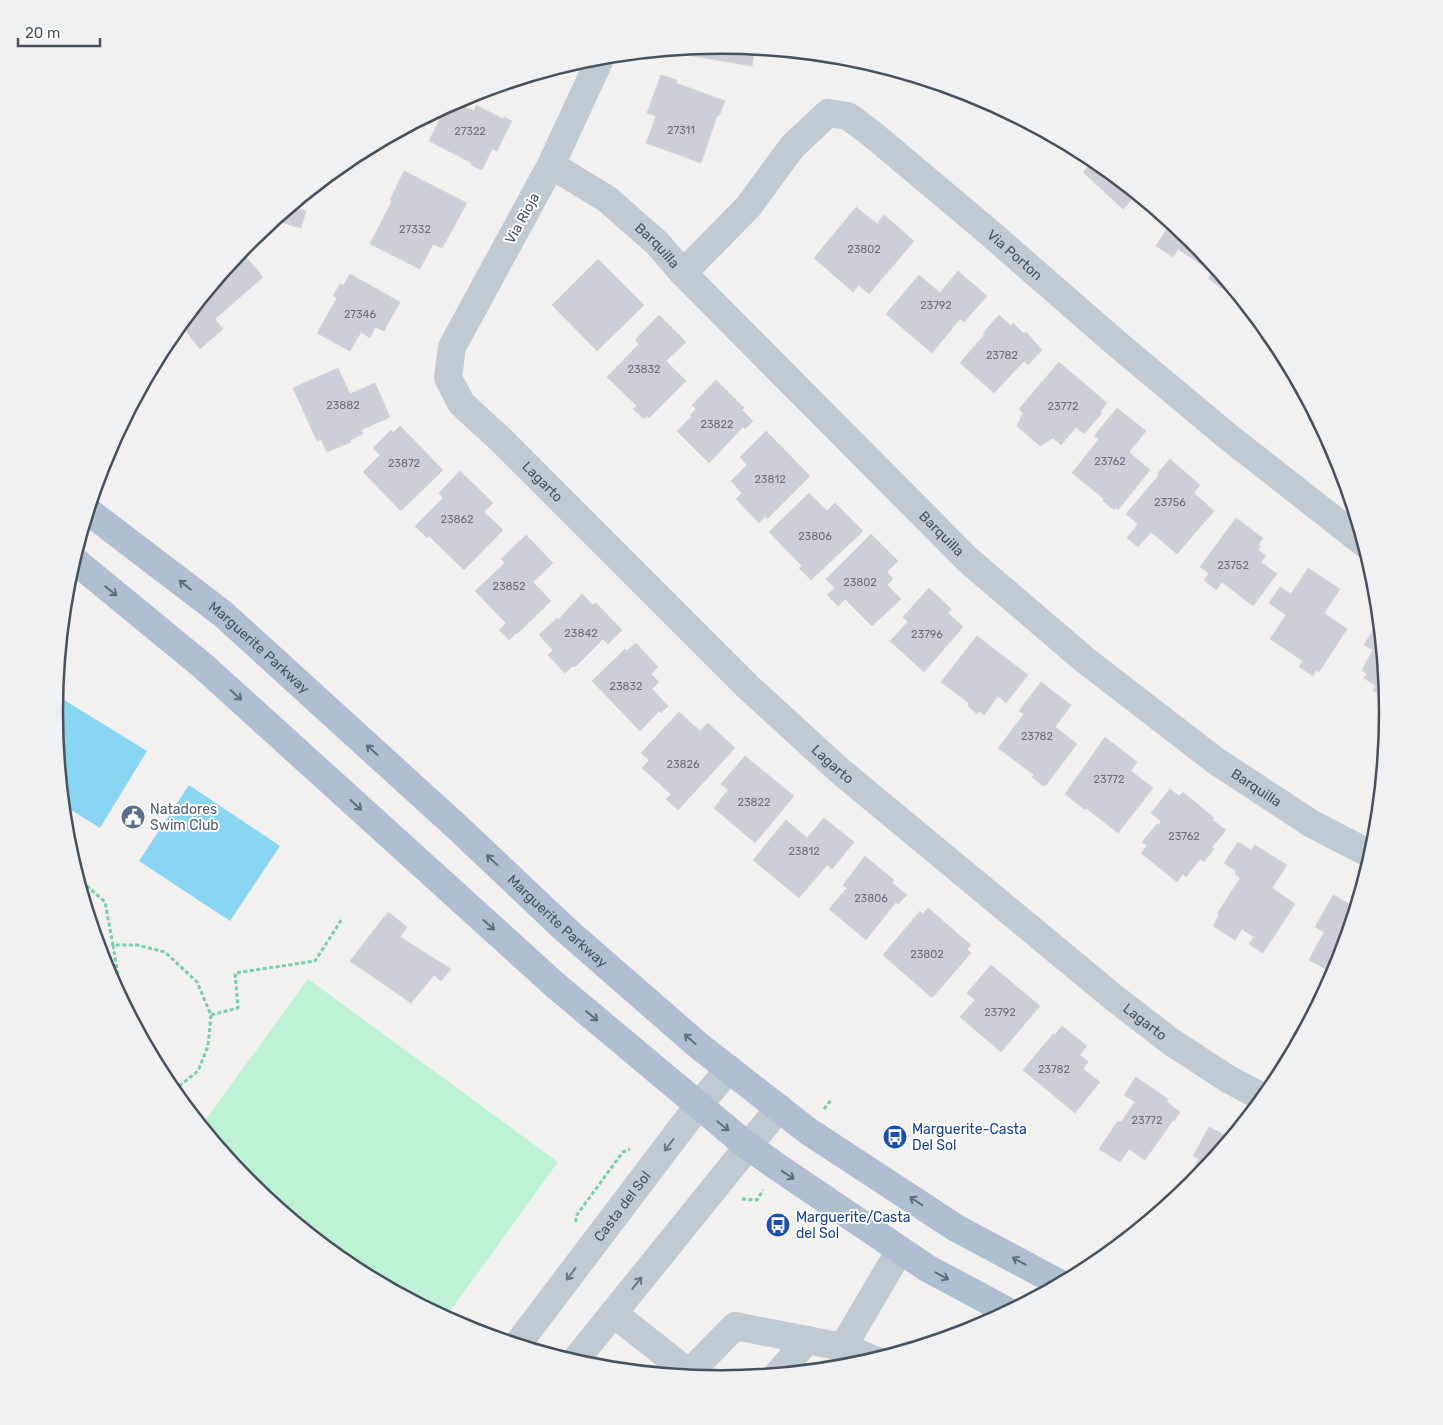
<svg xmlns="http://www.w3.org/2000/svg" width="1443" height="1425" font-family="Rubik,sans-serif">
<style>
.green{fill:#bdf2d4}
.water{fill:#88d6f1}
.building{fill:#cccfd5;stroke:#d4d6dc}
.lines{fill:none;stroke-linecap:round;stroke-linejoin:round}
.path{stroke:#73d2a8;stroke-width:3;stroke-dasharray:4 2.5;stroke-linecap:butt}
.minor{stroke:#c0cad3;stroke-width:28}
.major{stroke:#afbed0;stroke-width:28}
.oneway{stroke:#616d7b}
.oneway2{stroke:#6b7682}
.labels{text-anchor:middle;stroke-width:4;stroke-linejoin:round;paint-order:stroke}
.number-label{font-size:11px;fill:#68717c}
.street-label{font-size:14px;fill:#47525f;stroke:#fff}
.service-label{font-size:14px;fill:#4e5e75;stroke:#fff;text-anchor:start}
.transit-label{font-size:14px;fill:#164399;stroke:#fff;text-anchor:start}
.rim{fill:none;stroke:#47525f;stroke-width:2.5}
</style>
<rect width="100%" height="100%" fill="#f3f0f0"/>
<path class="green" d="M308,979L558,1162L445,1318L350,1267L249,1184L201,1126Z"/>
<g class="water">
<path d="M56,695L147,751L100,828L63,805L54,712Z"/>
<path d="M189,785L280,846L230,921L139,861Z"/>
</g>
<g class="building">
<path d="M722,45L755,48L752,66L675,53L676,50Z"/>
<path d="M661,75L677,80L676,83L725,101L719,116H717L701,163L646,143L656,116L647,113Z"/>
<path d="M455,102L474,111L476,105L503,119L504,117L512,121L497,151L492,149L482,170L471,165L472,163L429,141L446,106Z"/>
<path d="M1095,159L1137,194L1123,209L1083,172Z"/>
<path d="M404,171L467,203L442,248L433,244L420,269L370,244L392,201L390,200Z"/>
<path d="M299,200L296,208L306,211L301,228L277,221L275,231L265,228Z"/>
<path d="M856,207L877,224L884,215L914,241L869,294L859,285L853,292L814,258Z"/>
<path d="M1175,225L1194,241L1207,257L1202,265L1178,249L1173,257L1156,246L1168,227L1172,229Z"/>
<path d="M241,251L263,277L215,319L223,329L200,349L185,330L187,328L183,323Z"/>
<path d="M598,259L644,305L597,351L552,305Z"/>
<path d="M1216,267L1239,297L1224,285L1221,288L1208,278Z"/>
<path d="M958,271L987,296L964,322L960,319L932,353L886,314L919,275L940,293Z"/>
<path d="M350,274L400,302L384,331L375,327L370,338L361,332L350,351L317,333L337,298L333,296L340,284L343,286Z"/>
<path d="M659,315L686,342L666,361L686,381L649,418L647,416L644,419L633,409L637,406L607,377L639,344L635,340Z"/>
<path d="M999,315L1011,326L1013,323L1024,334L1026,332L1042,350L1028,365L1024,361L994,393L960,363L985,334L983,333Z"/>
<path d="M1059,362L1107,403L1100,412L1102,413L1084,434L1076,427L1061,445L1053,438L1040,446L1017,426L1023,413L1019,409Z"/>
<path d="M338,368L350,394L375,383L390,417L361,430L363,434L350,440L351,442L327,452L321,439L317,441L293,388Z"/>
<path d="M716,380L744,408L742,410L753,421L745,429L743,427L709,463L677,431L692,416L690,415L696,409L692,405Z"/>
<path d="M1117,408L1146,431L1129,452L1150,470L1118,510L1115,508L1114,510L1103,501L1104,499L1072,473L1099,439L1094,436Z"/>
<path d="M400,426L443,470L401,511L363,472L380,455L373,448L391,430L393,433Z"/>
<path d="M766,431L810,476L767,519L765,516L759,523L736,499L742,493L731,481L747,465L740,457Z"/>
<path d="M1170,459L1200,485L1194,493L1214,511L1177,554L1151,532L1138,547L1127,538L1138,524L1126,514L1159,475L1157,474Z"/>
<path d="M460,471L493,503L484,512L503,530L464,570L429,536L427,538L415,526L443,498L439,493Z"/>
<path d="M809,493L827,511L835,503L863,531L811,580L799,568L802,566L769,532Z"/>
<path d="M1236,518L1263,538L1258,545L1261,546L1258,550L1266,556L1261,562L1277,574L1253,606L1222,582L1216,590L1204,580L1209,573L1200,567Z"/>
<path d="M871,534L898,561L887,572L893,579L887,585L901,599L872,626L845,599L838,606L827,595L835,588L826,579Z"/>
<path d="M526,535L553,563L533,582L551,601L517,634L516,633L509,640L499,630L506,623L475,591L505,563L501,559Z"/>
<path d="M1308,568L1340,589L1324,613L1347,629L1319,672L1316,670L1313,676L1299,667L1303,661L1270,639L1286,615L1269,603L1280,587L1291,594Z"/>
<path d="M929,588L951,609L948,613L963,627L924,672L890,641L908,622L903,617Z"/>
<path d="M582,594L593,605L596,603L622,630L608,644L603,639L575,667L573,666L565,673L548,655L553,650L539,635L557,618L558,620Z"/>
<path d="M1380,621L1388,699L1373,690L1376,686L1364,678L1367,674L1362,670L1373,650L1364,645L1377,623H1379Z"/>
<path d="M977,636L1028,675L1006,703L998,696L984,715L979,711L977,714L968,706L969,703L941,682Z"/>
<path d="M636,643L658,667L651,674L659,682L652,689L668,706L661,713L659,711L640,731L592,681L625,649L627,651Z"/>
<path d="M1041,682L1071,705L1055,727L1077,744L1046,785L1043,786L1032,777L1034,775L998,748L1024,714L1019,711Z"/>
<path d="M679,712L700,731L708,723L735,748L678,810L666,799L671,794L642,768L649,760L641,753Z"/>
<path d="M1105,737L1137,762L1131,771L1153,788L1118,833L1086,808L1085,810L1065,794Z"/>
<path d="M745,756L794,796L755,843L714,808L728,790L721,784Z"/>
<path d="M1170,789L1179,796L1183,792L1214,818L1212,820L1226,830L1212,847L1214,849L1204,862L1200,859L1186,877L1183,874L1177,882L1141,853L1147,846L1142,842L1157,824L1159,825L1161,821L1151,813Z"/>
<path d="M824,818L854,842L832,869L827,865L799,898L753,860L786,820L807,838Z"/>
<path d="M1238,842L1251,850L1255,845L1287,865L1272,888L1295,904L1263,953L1249,944L1254,937L1242,929L1235,940L1213,926L1219,915L1217,914L1240,878L1235,874L1236,871L1224,863Z"/>
<path d="M865,856L894,880L892,883L907,895L898,904L896,902L866,940L829,909L847,888L843,885Z"/>
<path d="M1333,895L1356,908L1335,974L1309,960L1324,932L1315,927Z"/>
<path d="M928,908L971,945L967,949L971,953L932,998L883,955L920,911L923,914Z"/>
<path d="M388,912L407,927L400,937L451,969L441,981L434,975L411,1003L350,961Z"/>
<path d="M991,965L1040,1006L1001,1052L960,1017L975,1000L967,993Z"/>
<path d="M1062,1026L1087,1046L1080,1055L1088,1062L1083,1069L1100,1082L1075,1113L1023,1070L1053,1034L1055,1035Z"/>
<path d="M1136,1077L1168,1099L1167,1102L1180,1112L1174,1121L1173,1120L1145,1160L1129,1149L1120,1162L1099,1149L1118,1121L1121,1122L1135,1102L1124,1095Z"/>
<path d="M1209,1127L1231,1139L1193,1185L1178,1197L1199,1159L1193,1156Z"/>
</g>
<g class="lines">
<g class="path">
<path d="M77,877L105,902L113,945"/>
<path d="M122,1000L113,945H137L165,952L197,982L211,1015L208,1046L198,1071L173,1091"/>
<path d="M211,1015L238,1008L235,973L315,961L342,919"/>
<path d="M824,1109L831,1100"/>
<path d="M742,1199L757,1200L763,1190"/>
<path d="M576,1222V1216L623,1152L630,1149"/>
</g>
<g class="minor">
<path id="s1" d="M601,57L551,165L452,347L448,378L461,403L502,441L748,687L840,771L1113,997L1170,1041L1228,1079L1264,1098"/>
<path id="s2" d="M551,165L607,199L657,243L683,273L968,560L1085,660L1216,761L1312,824L1372,855"/>
<path id="s3" d="M683,273L748,207L792,147L828,113L848,116L872,134L984,228L1116,343L1226,435L1365,544"/>
<path d="M613,1313L689,1373L735,1326L843,1347L900,1250"/>
<path id="s4" d="M517,1345L698,1106L729,1069"/>
<path d="M843,1347L875,1360"/>
<path d="M574,1362L779,1108"/>
<path d="M777,1375L807,1340"/>
</g>
<g class="major">
<path id="s5" d="M88,511L223,614L457,827L567,931L699,1046L808,1131L956,1228L1061,1284"/>
<path d="M74,560L203,666L555,985L745,1144L779,1168L927,1268L1009,1312"/>
</g>
</g>
<defs><path id="oneway-shaft" d="M-6 0H5M1.5-3L5.5 0L1.5 3" fill="none" stroke-width="1.6" stroke-linecap="round" stroke-linejoin="round" transform="scale(1.25)"/></defs>
<g class="oneway">
<use href="#oneway-shaft" transform="translate(185 585) rotate(-142)"/>
<use href="#oneway-shaft" transform="translate(111 591) rotate(39)"/>
<use href="#oneway-shaft" transform="translate(236 695) rotate(42)"/>
<use href="#oneway-shaft" transform="translate(372 750) rotate(-138)"/>
<use href="#oneway-shaft" transform="translate(356 805) rotate(42)"/>
<use href="#oneway-shaft" transform="translate(492 860) rotate(-137)"/>
<use href="#oneway-shaft" transform="translate(489 925) rotate(42)"/>
<use href="#oneway-shaft" transform="translate(592 1016) rotate(40)"/>
<use href="#oneway-shaft" transform="translate(690 1039) rotate(-139)"/>
<use href="#oneway-shaft" transform="translate(723 1126) rotate(39)"/>
<use href="#oneway-shaft" transform="translate(788 1175) rotate(34)"/>
<use href="#oneway-shaft" transform="translate(916 1201) rotate(-147)"/>
<use href="#oneway-shaft" transform="translate(1019 1261) rotate(-152)"/>
<use href="#oneway-shaft" transform="translate(942 1276) rotate(28)"/>
</g>
<g class="oneway2">
<use href="#oneway-shaft" transform="translate(669 1145) rotate(127)"/>
<use href="#oneway-shaft" transform="translate(571 1274) rotate(127)"/>
<use href="#oneway-shaft" transform="translate(637 1283) rotate(-51)"/>
</g>
<defs>
<symbol id="civic-disc" viewBox="-11 -11 22 22"><circle r="9.5" fill="#5c6f8a" stroke="#fff"/><path d="M-.6-6.5H3V-4.5H.6V-3L4-1V1h2V6H-6V1h2V-1L-.6-3ZM-1.2 2.5V6h2.4V2.5Z" fill="#fff"/></symbol>
<symbol id="bus-disc" viewBox="-11 -11 22 22"><circle r="9.5" fill="#1a4fb4" stroke="#fff"/><path d="M-5-6H5V4H4V6H2V4H-2V6H-4V4H-5ZM-3.5-4V0h7V-4ZM-3.5 1.2v1.5H-2V1.2ZM2 1.2v1.5H3.5V1.2Z" fill="#fff"/></symbol>
</defs>
<g fill-rule="evenodd">
<use href="#civic-disc" x="119" y="803" width="28" height="28"/>
<use href="#bus-disc" x="881" y="1123" width="28" height="28"/>
<use href="#bus-disc" x="764" y="1211" width="28" height="28"/>
</g>
<g class="labels">
<g class="number-label">
<text x="681" y="134">27311</text>
<text x="470" y="135">27322</text>
<text x="415" y="233">27332</text>
<text x="864" y="253">23802</text>
<text x="936" y="309">23792</text>
<text x="360" y="318">27346</text>
<text x="1002" y="359">23782</text>
<text x="644" y="373">23832</text>
<text x="343" y="409">23882</text>
<text x="1063" y="410">23772</text>
<text x="717" y="428">23822</text>
<text x="1110" y="465">23762</text>
<text x="404" y="467">23872</text>
<text x="770" y="483">23812</text>
<text x="1170" y="506">23756</text>
<text x="457" y="523">23862</text>
<text x="815" y="540">23806</text>
<text x="1233" y="569">23752</text>
<text x="860" y="586">23802</text>
<text x="509" y="590">23852</text>
<text x="581" y="637">23842</text>
<text x="927" y="638">23796</text>
<text x="626" y="690">23832</text>
<text x="1037" y="740">23782</text>
<text x="683" y="768">23826</text>
<text x="1109" y="783">23772</text>
<text x="754" y="806">23822</text>
<text x="1184" y="840">23762</text>
<text x="804" y="855">23812</text>
<text x="871" y="902">23806</text>
<text x="927" y="958">23802</text>
<text x="1000" y="1016">23792</text>
<text x="1054" y="1073">23782</text>
<text x="1147" y="1124">23772</text>
</g>
<g class="street-label">
<text transform="translate(522 218) rotate(-61)" y="5">Via Rioja</text>
<text dy="5" stroke="none"><textPath href="#s2" startOffset="134">Barquilla</textPath></text>
<text dy="5" stroke="none"><textPath href="#s3" startOffset="454">Via Porton</textPath></text>
<text dy="5" stroke="none"><textPath href="#s1" startOffset="499">Lagarto</textPath></text>
<text dy="5" stroke="none"><textPath href="#s2" startOffset="539">Barquilla</textPath></text>
<text dy="5" stroke="none"><textPath href="#s5" startOffset="219">Marguerite Parkway</textPath></text>
<text dy="5" stroke="none"><textPath href="#s1" startOffset="904">Lagarto</textPath></text>
<text dy="5" stroke="none"><textPath href="#s2" startOffset="944">Barquilla</textPath></text>
<text dy="5" stroke="none"><textPath href="#s5" startOffset="624">Marguerite Parkway</textPath></text>
<text dy="5" stroke="none"><textPath href="#s1" startOffset="1309">Lagarto</textPath></text>
<text dy="5" stroke="none"><textPath href="#s4" startOffset="174">Casta del Sol</textPath></text>
</g>
<g class="service-label">
<text x="150" y="814">Natadores<tspan x="150" dy="16">Swim Club</tspan></text>
</g>
<g class="transit-label">
<text x="912" y="1134">Marguerite-Casta<tspan x="912" dy="16">Del Sol</tspan></text>
<text x="796" y="1222">Marguerite/Casta<tspan x="796" dy="16">del Sol</tspan></text>
</g>
</g>
<path d="M0 0H1443V1425H0ZM63 712a658 658 0 1 1 1316 0a658 658 0 1 1-1316 0Z" fill="#f0f1f2" fill-rule="evenodd"/>
<path class="rim" d="M63 712a658 658 0 1 1 1316 0a658 658 0 1 1-1316 0Z"/>
<path d="M18 38v8h82v-8" fill="none" stroke="#47525f" stroke-width="2.5"/>
<text x="25" y="38" font-size="15" fill="#47525f" stroke="#ffffff" stroke-width="4" paint-order="stroke">20 m</text>
</svg>
